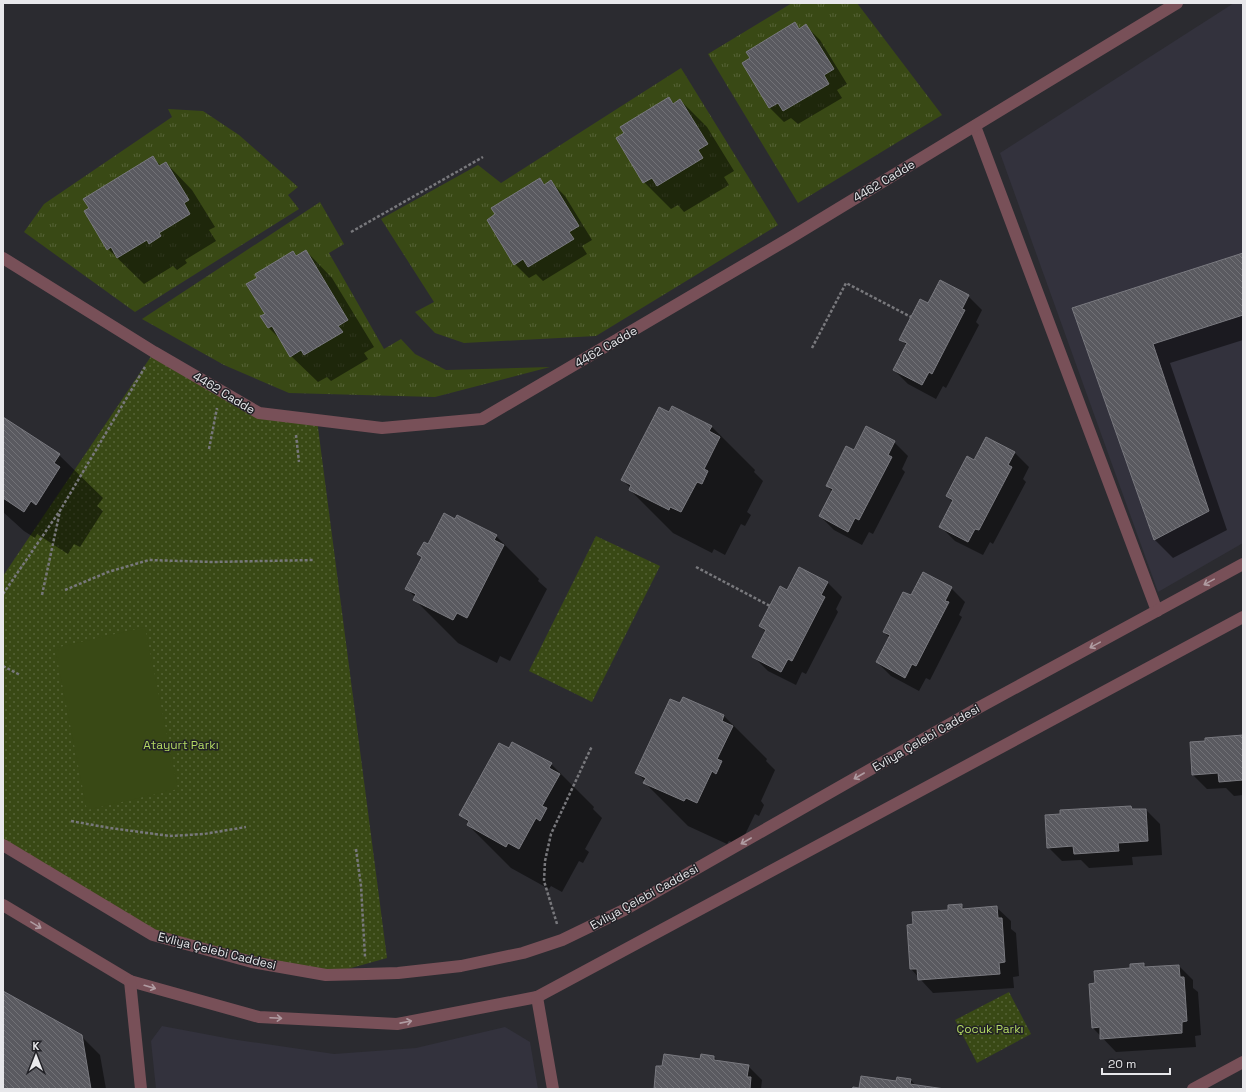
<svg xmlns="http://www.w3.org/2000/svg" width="1246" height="1092" font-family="'Space Grotesk',sans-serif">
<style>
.built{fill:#33323d}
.grass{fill:url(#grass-tufts)}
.park{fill:url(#park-dots)}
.pitch{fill:#394915}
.shadow{fill:#0007;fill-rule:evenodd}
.building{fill:url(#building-back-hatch);stroke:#79797f}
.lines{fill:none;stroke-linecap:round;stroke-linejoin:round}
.path{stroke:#78787c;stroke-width:2.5;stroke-dasharray:3 2;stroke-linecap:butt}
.minor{stroke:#785058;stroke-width:12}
.oneway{stroke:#b09ca2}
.labels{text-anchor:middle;stroke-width:3;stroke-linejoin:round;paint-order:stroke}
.street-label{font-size:12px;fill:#e8e8eb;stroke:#212126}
.park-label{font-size:12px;fill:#b3d963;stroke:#212126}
</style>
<defs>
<pattern id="grass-tufts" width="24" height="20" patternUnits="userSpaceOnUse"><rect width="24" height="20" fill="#394915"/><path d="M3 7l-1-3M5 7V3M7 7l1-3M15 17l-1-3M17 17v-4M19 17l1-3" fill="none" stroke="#566337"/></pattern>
<pattern id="park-dots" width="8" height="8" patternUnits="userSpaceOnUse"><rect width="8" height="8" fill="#394915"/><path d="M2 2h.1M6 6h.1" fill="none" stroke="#566337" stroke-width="1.8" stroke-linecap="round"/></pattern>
<pattern id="building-back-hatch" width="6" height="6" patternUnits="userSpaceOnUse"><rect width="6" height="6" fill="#5a5a60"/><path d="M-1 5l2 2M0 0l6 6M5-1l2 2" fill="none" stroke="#727277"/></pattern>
</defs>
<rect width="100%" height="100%" fill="#2b2b30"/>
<g class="built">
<path d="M1234,3H1243V543L1158,592L1000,153Z"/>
<path d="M162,1026L231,1039L334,1054L416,1048L505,1027L530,1042L538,1089H156L151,1041Z"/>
</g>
<g class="grass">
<path d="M792,3H857L942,115L798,203L708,54Z"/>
<path d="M681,68L778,225L596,336L464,343L435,333L415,312L434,302L381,219L478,165L501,183Z"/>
<path d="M168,109L203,111L239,135L298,187L288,195L299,209L135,312L24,232L44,204L172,117Z"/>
<path d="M320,202L344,244L329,253L384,349L401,339L415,354L446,370L550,367L435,397L289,393L224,365L142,319Z"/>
</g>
<g class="park">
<path d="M154,352L259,413L317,420L387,958L326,975L153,935L3,846V576Z"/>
<path d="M596,536L660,566L592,702L529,671Z"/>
<path d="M1009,992L1031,1034L977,1063L955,1020Z"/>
</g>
<path class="pitch" d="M145,627L178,789L87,810L55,648Z"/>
<g class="shadow">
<path d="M795,24L800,29L806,26L820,40L847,84L837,90L842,98L798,124L791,118L784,122L770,108L743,64Z"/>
<path d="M669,98L674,104L680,100L707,127L734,171L724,177L729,185L684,212L678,205L671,209L644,182L617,138Z"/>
<path d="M153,158L161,166L166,163L192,190L215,227L209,230L216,241L185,260L187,263L177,270L173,266L144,284L108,249Z"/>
<path d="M540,179L545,185L551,182L565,196L592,240L582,246L587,254L543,281L536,274L529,278L515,264Z"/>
<path d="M306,251L332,278L374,347L364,353L368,359L331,381L327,377L318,382L291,356L283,342L268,327L258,278L293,252L297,256Z"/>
<path d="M1243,254V340L1170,363L1227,530L1173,558L1155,540L1073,308Z"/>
<path d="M968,296L982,310L976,322L979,325L946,388L943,386L936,399L908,384L894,370L907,346L901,339L928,305Z"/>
<path d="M673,407L712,427L755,470L754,472L763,481L747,512L751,515L745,526L741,524L725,555L714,549L712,553L673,533L630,490L631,488L622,480ZM710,454H712L702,474L701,473Z"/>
<path d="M3,418L59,455L103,498L97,506L103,511L80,547L74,544L68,554L37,534L35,538L24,531L3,512Z"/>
<path d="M987,438L1015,453L1029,467L1023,479L1026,482L993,544L990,542L983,555L955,541L940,526L953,502L947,496L975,461Z"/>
<path d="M894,442L908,456L902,469L905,472L873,534L869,532L862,545L834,530L820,516L833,492L827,486L854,451Z"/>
<path d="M455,520L496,536L539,579L538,581L547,589L510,661L500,656L497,663L458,643L415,600L416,598L407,589L422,558L419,554Z"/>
<path d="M800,569L828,583L842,597L836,609L838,612L806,674L802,672L796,685L768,671L754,657L766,632L760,626L788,591Z"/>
<path d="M923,574L951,588L965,602L959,615L962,617L930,680L926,678L919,691L891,676L877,662L890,638L884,632L911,597Z"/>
<path d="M684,698L724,716L767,759L766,761L775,770L761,801L764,805L759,816L755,814L740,845L729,841L727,844L688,826L644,782L645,781L637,773Z"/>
<path d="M1243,736V795L1234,796L1226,788L1207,789L1193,775Z"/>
<path d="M509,750L551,764L594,807L593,809L602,818L585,849L589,852L583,863L579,861L562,892L551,886L549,889L511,868L468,825L469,823L461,815Z"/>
<path d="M1131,807L1135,810H1146L1160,824L1162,855L1132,857L1133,865L1089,868L1081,860L1062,861L1048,847Z"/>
<path d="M961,905L966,910L996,907L1011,921V929L1016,933L1019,976L1013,977L1014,988L933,993L911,969L914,925Z"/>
<path d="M1143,964L1148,968L1179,966L1193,980V988L1198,992L1201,1035L1195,1036L1196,1047L1116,1052L1093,1028L1096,984Z"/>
<path d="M3,993L81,1036L100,1055L106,1089H3Z"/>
<path d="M714,1057L719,1062L748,1066L762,1080L761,1089H655L701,1060Z"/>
<path d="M911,1080L916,1086L938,1089H860Z"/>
</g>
<g class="building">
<path d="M795,22L799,29L806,24L834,69L824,75L829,84L783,111L778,103L769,108L742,63L750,58L746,52Z"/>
<path d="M669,97L673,104L680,99L708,144L698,150L703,158L657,186L652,178L643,183L616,138L624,133L620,127Z"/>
<path d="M153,156L159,166L166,162L189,200L184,203L190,214L159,233L161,236L149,244L147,240L117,258L111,247L107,250L84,211L89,208L83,199Z"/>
<path d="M540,178L544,185L551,180L579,226L569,232L574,239L528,267L523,259L514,265L487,220L495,214L491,208Z"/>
<path d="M306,250L348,320L338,326L343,332L304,355L301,350L290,357L272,326L268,328L260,316L265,314L246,284L257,278L255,274L293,251L296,256Z"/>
<path d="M1243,253V315L1153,344L1209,511L1154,540L1072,308Z"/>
<path d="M940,280L969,295L962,309L965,310L932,374L929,372L922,385L893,370L907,343L899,340L920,299L928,303Z"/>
<path d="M672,406L712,426L709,431L720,437L704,469L708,471L702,484L697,482L681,512L670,507L669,510L629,490L631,485L621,480L659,407L669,412Z"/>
<path d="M3,417L60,454L54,463L60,467L36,505L31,501L24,512L3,498Z"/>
<path d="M866,426L895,441L888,455L892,457L859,520L855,518L848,532L819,516L833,489L826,486L846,446L854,450Z"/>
<path d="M986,437L1015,452L1008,465L1012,467L979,530L975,529L968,542L939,527L953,500L946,496L967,456L974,460Z"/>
<path d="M444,513L455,519L457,515L497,535L494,540L504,545L467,618L457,613L453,620L413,600L416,594L405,589L422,557L417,554L424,542L428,544Z"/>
<path d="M799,567L828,582L821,595L825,597L792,661L788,659L781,672L752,657L766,630L759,626L780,586L787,590Z"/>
<path d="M923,572L952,587L945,601L949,602L916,666L912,664L905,678L876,662L890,635L883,632L903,592L911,595Z"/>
<path d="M683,697L724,715L722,721L733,726L717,759L722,761L716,774L712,771L697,803L686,798L684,801L643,783L646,778L635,773L670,699L680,703Z"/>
<path d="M1243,735V780L1219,782L1218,773L1192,775L1190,742L1205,741V738Z"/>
<path d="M512,742L552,763L549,768L560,774L542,806L547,808L540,821L536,818L519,849L508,843L506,847L467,825L469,821L459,815L499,743L509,748Z"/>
<path d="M1131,806L1132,809H1146L1148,841L1118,843L1119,851L1074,854L1073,846L1047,848L1045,815L1060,814V810Z"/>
<path d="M962,904V909L997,906L998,918H1002L1005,962L999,963L1000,974L918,980L917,969H910L907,925L913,924L912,912L948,910V905Z"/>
<path d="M1144,963V967L1179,965L1180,977H1184L1187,1021L1182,1022V1033L1100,1039V1027L1092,1028L1089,984L1095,983L1094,971L1130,968V964Z"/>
<path d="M3,991L82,1035L91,1089H3Z"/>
<path d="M664,1054L700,1059L701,1054L714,1056V1060L749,1065L747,1077H751L750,1089H654L656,1066H662Z"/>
<path d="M861,1076L896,1081L897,1077L911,1079L910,1084L945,1089H852L853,1087L859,1088Z"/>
</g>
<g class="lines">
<g class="path">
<path d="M351,232L483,157"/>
<path d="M812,348L846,283L911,317"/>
<path d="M296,435L299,462"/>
<path d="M209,449L217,408"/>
<path d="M696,567L770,606"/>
<path d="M65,590L108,572L149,560L213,562L314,560"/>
<path d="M3,594L61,509L145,367"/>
<path d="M42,595L60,511"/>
<path d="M3,666L20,675"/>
<path d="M71,821L110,828L170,836L204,834L246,827"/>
<path d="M356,849L361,886L365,957"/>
<path d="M557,924L544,881L545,861L551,834L592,746"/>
</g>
<g class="minor">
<path d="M975,126L1157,611"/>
<path d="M3,258L154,352L259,413L382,428L482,419L790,238L1177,3"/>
<path d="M3,845L153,935L252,962L326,975L366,974L398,973L461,966L523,953L562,940L624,910L978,708L1243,564"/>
<path d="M3,905L130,981L259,1017L397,1024L537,997L1243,617"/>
<path d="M130,981L141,1089"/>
<path d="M537,997L553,1089"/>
<path d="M1193,1089L1243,1062"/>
</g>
</g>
<defs><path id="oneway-shaft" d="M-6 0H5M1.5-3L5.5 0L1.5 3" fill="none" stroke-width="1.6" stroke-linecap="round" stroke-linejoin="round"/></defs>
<g class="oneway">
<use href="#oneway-shaft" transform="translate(1209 582) rotate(151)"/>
<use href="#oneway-shaft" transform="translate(1095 645) rotate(151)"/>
<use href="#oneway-shaft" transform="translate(859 776) rotate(150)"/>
<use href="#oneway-shaft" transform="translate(746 841) rotate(150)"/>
<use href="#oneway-shaft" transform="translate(36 925) rotate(31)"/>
<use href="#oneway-shaft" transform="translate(150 987) rotate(16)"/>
<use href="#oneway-shaft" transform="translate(276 1018) rotate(3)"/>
<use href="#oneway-shaft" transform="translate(406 1022) rotate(-11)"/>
</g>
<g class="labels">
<g class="street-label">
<text transform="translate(884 181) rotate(-31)" y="4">4462 Cadde</text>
<text transform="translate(606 347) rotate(-30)" y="4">4462 Cadde</text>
<text transform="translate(224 393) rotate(31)" y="4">4462 Cadde</text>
<text transform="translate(926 738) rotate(-30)" y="4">Evliya Çelebi Caddesi</text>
<text transform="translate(644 897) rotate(-29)" y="4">Evliya Çelebi Caddesi</text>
<text transform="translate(217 951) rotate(14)" y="4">Evliya Çelebi Caddesi</text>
</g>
<g class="park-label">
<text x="181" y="749">Atayurt Parkı</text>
<text x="990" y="1033">Çocuk Parkı</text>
</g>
</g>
<rect width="1246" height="1092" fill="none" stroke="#e8e8eb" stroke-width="8"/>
<g transform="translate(36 1056)" stroke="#212126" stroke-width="3" paint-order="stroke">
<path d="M0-3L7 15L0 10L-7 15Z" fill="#e8e8eb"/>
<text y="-6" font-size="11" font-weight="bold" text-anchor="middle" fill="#e8e8eb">K</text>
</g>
<path d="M1102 1068v6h68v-6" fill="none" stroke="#e8e8eb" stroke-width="2"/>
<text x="1108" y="1068" font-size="12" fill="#e8e8eb" stroke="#212126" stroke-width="3" paint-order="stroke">20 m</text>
</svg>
